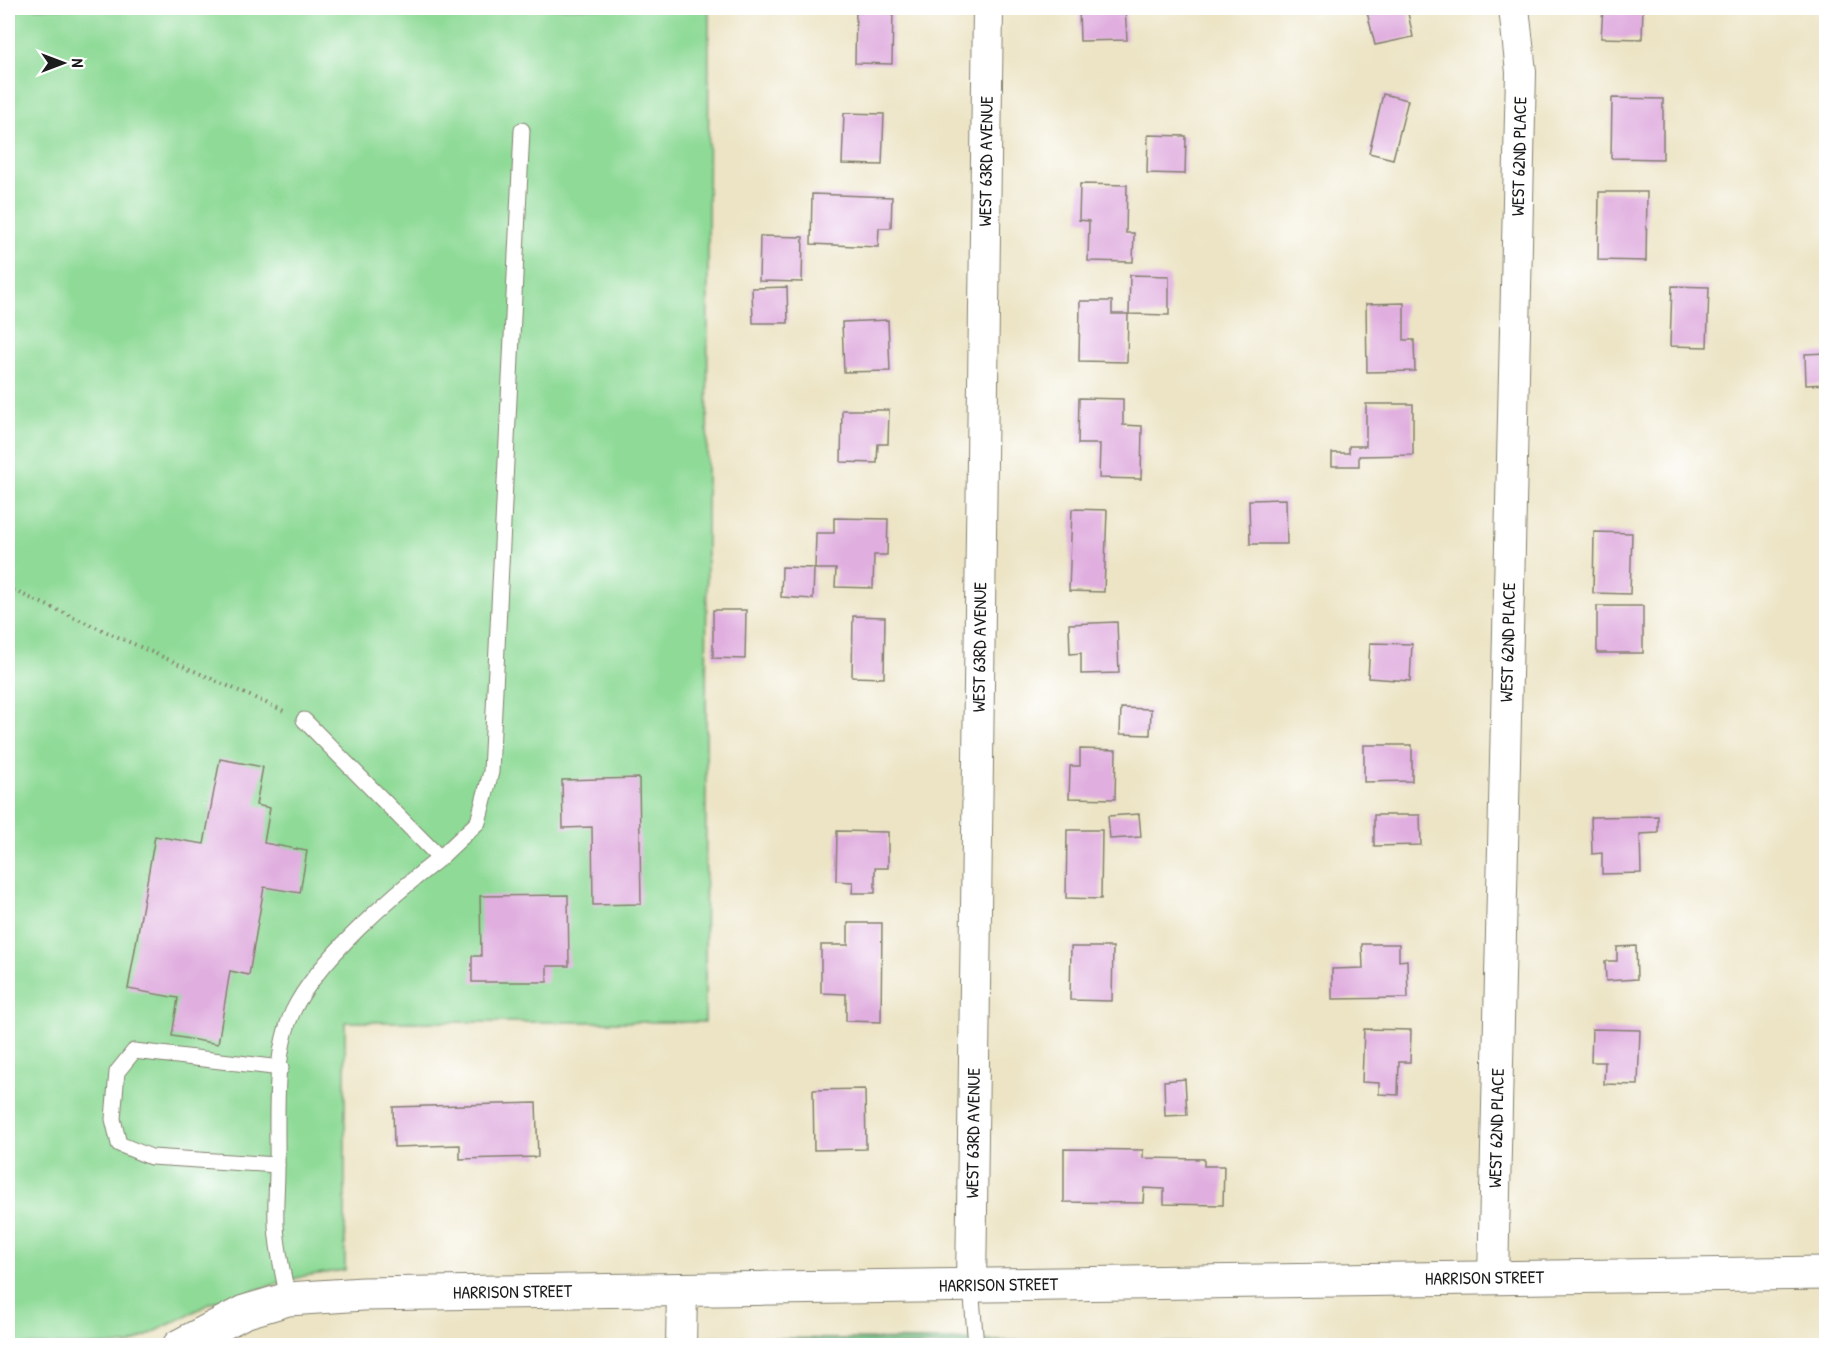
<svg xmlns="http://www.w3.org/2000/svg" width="1834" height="1353" font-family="'Patrick Hand',sans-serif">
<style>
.green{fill:#8eda96;stroke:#557b59;stroke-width:1.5}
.forest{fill:#72ba7f;stroke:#476b4e;stroke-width:1.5}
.building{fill:#e0aedf}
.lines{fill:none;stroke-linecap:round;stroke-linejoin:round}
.service-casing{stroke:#848070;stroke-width:17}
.minor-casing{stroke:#848070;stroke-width:32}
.tertiary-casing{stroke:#848070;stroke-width:35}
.path{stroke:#848070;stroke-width:4;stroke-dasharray:1.5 4.5;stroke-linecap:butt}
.service{stroke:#fff;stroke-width:15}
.minor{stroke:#fff;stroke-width:30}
.tertiary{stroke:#fff;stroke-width:33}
.labels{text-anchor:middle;stroke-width:4.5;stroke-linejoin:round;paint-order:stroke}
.street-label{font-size:18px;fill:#1c1c1c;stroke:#fff}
</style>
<rect width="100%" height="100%" fill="#fff"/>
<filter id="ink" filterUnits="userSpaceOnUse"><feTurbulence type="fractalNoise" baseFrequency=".0167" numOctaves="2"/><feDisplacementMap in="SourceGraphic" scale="12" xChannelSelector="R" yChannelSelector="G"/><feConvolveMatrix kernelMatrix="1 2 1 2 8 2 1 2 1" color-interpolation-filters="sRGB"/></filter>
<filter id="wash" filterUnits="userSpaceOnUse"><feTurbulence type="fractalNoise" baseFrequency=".008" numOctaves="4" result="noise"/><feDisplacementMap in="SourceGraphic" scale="24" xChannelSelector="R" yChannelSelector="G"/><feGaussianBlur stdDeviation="1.35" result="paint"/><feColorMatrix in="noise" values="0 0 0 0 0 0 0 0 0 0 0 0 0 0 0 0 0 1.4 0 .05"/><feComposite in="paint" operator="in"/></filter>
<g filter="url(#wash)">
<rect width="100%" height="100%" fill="#ece4c5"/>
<path class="green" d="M8,8H709L705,1022H345V1270L304,1276L211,1303L129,1345H8Z"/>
<path class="forest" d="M681,1337L1350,1345L681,1346Z"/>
<g id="blocks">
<g class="building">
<path d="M856,8H893L892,64L855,63Z"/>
<path d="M1079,8H1125L1127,40L1080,41Z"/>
<path d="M1366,8H1407L1413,37L1375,45Z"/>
<path d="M1603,8H1643L1642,39L1601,38Z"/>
<path d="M1383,94L1408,100L1393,159L1369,153Z"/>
<path d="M1612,98L1663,99V159L1611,158Z"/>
<path d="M844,113L884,114L882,165L842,164Z"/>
<path d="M1148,135L1186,136L1185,174L1147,173Z"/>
<path d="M1080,184L1127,185L1126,233H1134L1133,262L1088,261L1089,221L1079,220Z"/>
<path d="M1599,192H1647L1646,261L1598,260Z"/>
<path d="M812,194L892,197L891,228H879L878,247L811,244Z"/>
<path d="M760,236L803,237L802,282L759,281Z"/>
<path d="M1130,275L1169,276V315L1129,314Z"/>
<path d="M1672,286L1709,287L1707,347L1670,346Z"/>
<path d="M787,287L788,323H753L752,288Z"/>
<path d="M1080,301H1112V314H1128L1127,362L1079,361Z"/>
<path d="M1404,303V340H1414L1415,371L1367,372L1366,304Z"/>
<path d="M888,320L890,371L844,372L842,322Z"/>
<path d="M1826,353V384L1806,385L1805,354Z"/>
<path d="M1079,398L1123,399V425L1142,426L1141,479L1099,478L1100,444H1078Z"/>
<path d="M1366,404H1413V455L1359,456V466H1332V453H1349V446H1366Z"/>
<path d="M842,410H889L888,444H878L877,463L841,462Z"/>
<path d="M1286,499L1287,544H1250L1249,500Z"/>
<path d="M1072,509L1107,510L1104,592L1069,591Z"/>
<path d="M834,518L888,519L887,555H874L873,588L835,587L836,569H815L816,533H834Z"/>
<path d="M1594,532L1632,533L1630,594L1593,593Z"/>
<path d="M782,567L814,568L813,599L781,597Z"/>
<rect x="1597" y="606" width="46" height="47"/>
<path d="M713,610H746L745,659L713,658Z"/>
<path d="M853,616L885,617L884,678L852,677Z"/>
<path d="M1117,622L1119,673L1081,674V653L1070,654L1069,624Z"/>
<path d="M1370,643L1412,644L1410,681L1368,678Z"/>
<path d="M1121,708L1151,709L1150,735L1120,734Z"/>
<path d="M1364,745H1412V781L1364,782Z"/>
<path d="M1080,749L1116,750L1115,799L1069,798L1070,766H1080Z"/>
<path d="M220,759L263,767L256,805L270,808L264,843L307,851L300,893L264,887L249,975L230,971L218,1044L172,1036L178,998L128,989L155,836L204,844Z"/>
<path d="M639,778L641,904L593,905L592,827L563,828L562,780Z"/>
<path d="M1139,814L1141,837L1110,839L1108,816Z"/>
<path d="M1374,815H1420L1421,845L1374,846Z"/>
<path d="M1658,816V833L1640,834L1641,873L1602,874V853L1592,854L1591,817Z"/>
<path d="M1067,830H1102L1101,899L1066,898Z"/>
<path d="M837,831L888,832V868H875V893H852L853,882L836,881Z"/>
<path d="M568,895L569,966H547V982H472V956H481L480,896Z"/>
<path d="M848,923H882L881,1022L846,1021V994L821,993V945H848Z"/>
<path d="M1362,944H1399V961L1407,960L1408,998L1332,999V969L1363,968Z"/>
<path d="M1636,946L1637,979L1606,981L1605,961H1617V947Z"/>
<path d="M1071,947H1113L1112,1001L1070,1000Z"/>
<path d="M1364,1029L1411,1030L1410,1062H1399L1398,1095L1379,1094V1083L1362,1082Z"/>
<path d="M1592,1029L1640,1030L1638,1085L1604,1084L1605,1062H1591Z"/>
<path d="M1185,1079L1187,1115L1165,1116L1164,1081Z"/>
<path d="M865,1089L866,1149L814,1150L813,1090Z"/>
<path d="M536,1103L538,1157L460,1159V1145L394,1147L393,1107Z"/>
<path d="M1064,1149L1143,1150V1158L1204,1159V1166H1224L1223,1205L1164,1204V1189L1144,1188L1143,1203L1064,1202Z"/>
</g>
</g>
</g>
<g filter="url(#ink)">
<use href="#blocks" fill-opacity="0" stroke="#848070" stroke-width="1.5"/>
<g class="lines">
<defs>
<g id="service">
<path d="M440,858L478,822L491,772L522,130"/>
<path d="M277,1165L151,1157L119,1144L113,1119L117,1072L134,1051L281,1068"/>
<path d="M971,1286L976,1346"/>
<path d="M288,1299C284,1278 279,1258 277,1237C274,1215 277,1191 277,1169C278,1120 272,1056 293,1011C318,959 394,894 440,858L304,720"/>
</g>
<g id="minor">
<path id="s1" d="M1493,1278L1521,72L1514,8"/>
<path id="s2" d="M971,1286L988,8"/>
<path d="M681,1346L682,1290"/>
</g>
<g id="tertiary">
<path id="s3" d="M179,1346L244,1312L288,1299L363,1294L1826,1273"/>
</g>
</defs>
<use href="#service" class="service-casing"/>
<use href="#minor" class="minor-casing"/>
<use href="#tertiary" class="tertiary-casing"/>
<path class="path" d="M8,588L284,711"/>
<use href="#service" class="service"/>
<use href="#minor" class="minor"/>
<use href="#tertiary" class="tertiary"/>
</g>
</g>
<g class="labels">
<g class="street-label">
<text dy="6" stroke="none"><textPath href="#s1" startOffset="1122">WEST 62ND PLACE</textPath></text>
<text dy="6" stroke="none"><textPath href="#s2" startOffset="1125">WEST 63RD AVENUE</textPath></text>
<text dy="6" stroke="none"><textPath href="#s1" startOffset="636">WEST 62ND PLACE</textPath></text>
<text dy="6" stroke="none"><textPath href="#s2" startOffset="639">WEST 63RD AVENUE</textPath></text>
<text dy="6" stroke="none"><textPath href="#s1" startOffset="150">WEST 62ND PLACE</textPath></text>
<text dy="6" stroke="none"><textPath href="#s2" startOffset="153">WEST 63RD AVENUE</textPath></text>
<text dy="6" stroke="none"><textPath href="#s3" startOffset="1316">HARRISON STREET</textPath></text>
<text dy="6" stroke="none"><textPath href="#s3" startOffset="830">HARRISON STREET</textPath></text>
<text dy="6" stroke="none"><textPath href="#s3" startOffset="344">HARRISON STREET</textPath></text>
</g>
</g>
<rect width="1834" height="1353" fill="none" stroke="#fff" stroke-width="30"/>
<g transform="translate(63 63) rotate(90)" stroke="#ffffff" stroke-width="4.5" paint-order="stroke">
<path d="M0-4.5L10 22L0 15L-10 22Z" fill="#1c1c1c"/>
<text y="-9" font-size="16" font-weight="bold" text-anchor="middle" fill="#1c1c1c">N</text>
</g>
</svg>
